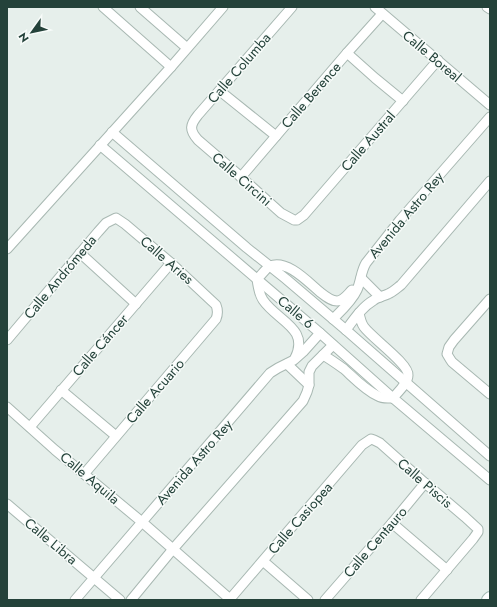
<svg xmlns="http://www.w3.org/2000/svg" width="497" height="607" font-family="Jost,sans-serif">
<style>
.lines{fill:none;stroke-linecap:round;stroke-linejoin:round}
.street-casing{stroke:#a8b8b2;stroke-width:11}
.secondary-casing{stroke:#a4bbb3;stroke-width:14}
.street{stroke:#fff;stroke-width:9}
.secondary{stroke:#fff;stroke-width:12}
.labels{text-anchor:middle;stroke-width:3;stroke-linejoin:round;paint-order:stroke}
.street-label{font-size:14px;fill:#24423a;stroke:#f7fbf9}
</style>
<rect width="100%" height="100%" fill="#e6efeb"/>
<g class="lines">
<defs>
<g id="street">
<path d="M103,7L171,67"/>
<path d="M140,7L187,48"/>
<path d="M292,7L198,115C190,125 189,130 198,140L241,177L281,213L294,220H297L304,215L438,60"/>
<path d="M375,7L490,105"/>
<path d="M487,7L490,9"/>
<path d="M347,53L375,78L403,101"/>
<path d="M220,91L276,136"/>
<path d="M112,132L247,248L286,279L346,330L490,456"/>
<path d="M100,145L320,333L393,398L490,480"/>
<path d="M241,177L347,53L382,14"/>
<path d="M7,249L171,67L223,7"/>
<path d="M80,253L136,304"/>
<path d="M361,278L380,297"/>
<path d="M490,299L454,340L449,347L447,354L450,359L452,362L490,394"/>
<path d="M333,319C342,310 352,301 357,290C361,281 361,271 366,263L400,220L490,117"/>
<path d="M346,330C354,319 362,307 374,300C378,297 384,296 388,294C393,292 397,288 401,285L490,181"/>
<path d="M7,340L98,232L106,223L116,218L125,224L171,263L216,305C218,310 218,314 216,319L85,473"/>
<path d="M323,355C330,359 337,364 344,369C354,378 365,390 378,396C383,399 387,398 393,398C398,392 408,383 408,375C409,364 372,338 364,327C361,323 360,318 359,313"/>
<path d="M295,358C310,328 277,321 263,300C259,294 258,287 257,279C261,276 265,269 270,266C287,259 308,282 320,292C325,296 331,301 337,301C343,301 347,295 352,290"/>
<path d="M287,364L309,385"/>
<path d="M61,390L116,436"/>
<path d="M7,407L55,450L142,522L231,600"/>
<path d="M30,427L171,263"/>
<path d="M7,504L120,600"/>
<path d="M392,523L447,570"/>
<path d="M263,561L308,600"/>
<path d="M230,599L362,445L371,439L374,440L380,443L425,483L465,517L478,529V532L473,539L421,600"/>
<path d="M75,600L270,373L278,368L294,360L303,352L320,333"/>
<path d="M131,600L173,549L303,401L307,392L309,385V372L312,366L333,345"/>
<path d="M325,600L392,523L425,483"/>
</g>
<path id="secondary" d="M488,600L490,598"/>
</defs>
<use href="#street" class="street-casing"/>
<use href="#secondary" class="secondary-casing"/>
<use href="#street" class="street"/>
<use href="#secondary" class="secondary"/>
</g>
<g class="labels">
<g class="street-label">
<text transform="translate(432 56) rotate(40)" y="5">Calle Boreal</text>
<text transform="translate(239 68) rotate(-49)" y="5">Calle Columba</text>
<text transform="translate(311 95) rotate(-49)" y="5">Calle Berence</text>
<text transform="translate(368 141) rotate(-49)" y="5">Calle Austral</text>
<text transform="translate(242 179) rotate(41)" y="5">Calle Circini</text>
<text transform="translate(406 215) rotate(-50)" y="5">Avenida Astro Rey</text>
<text transform="translate(167 260) rotate(41)" y="5">Calle Aries</text>
<text transform="translate(60 277) rotate(-50)" y="5">Calle Andrómeda</text>
<text transform="translate(296 312) rotate(40)" y="5">Calle 6</text>
<text transform="translate(100 345) rotate(-49)" y="5">Calle Cáncer</text>
<text transform="translate(155 391) rotate(-49)" y="5">Calle Acuario</text>
<text transform="translate(194 462) rotate(-49)" y="5">Avenida Astro Rey</text>
<text transform="translate(90 478) rotate(40)" y="5">Calle Aquila</text>
<text transform="translate(425 483) rotate(41)" y="5">Calle Piscis</text>
<text transform="translate(300 518) rotate(-49)" y="5">Calle Casiopea</text>
<text transform="translate(51 541) rotate(40)" y="5">Calle Libra</text>
<text transform="translate(375 542) rotate(-49)" y="5">Calle Centauro</text>
</g>
</g>
<rect width="497" height="607" fill="none" stroke="#24423a" stroke-width="16"/>
<g transform="translate(32 32) rotate(237)" stroke="#f7fbf9" stroke-width="3" paint-order="stroke">
<path d="M0-3L7 15L0 10L-7 15Z" fill="#24423a"/>
<text y="-6" font-size="11" font-weight="bold" text-anchor="middle" fill="#24423a">N</text>
</g>
</svg>
